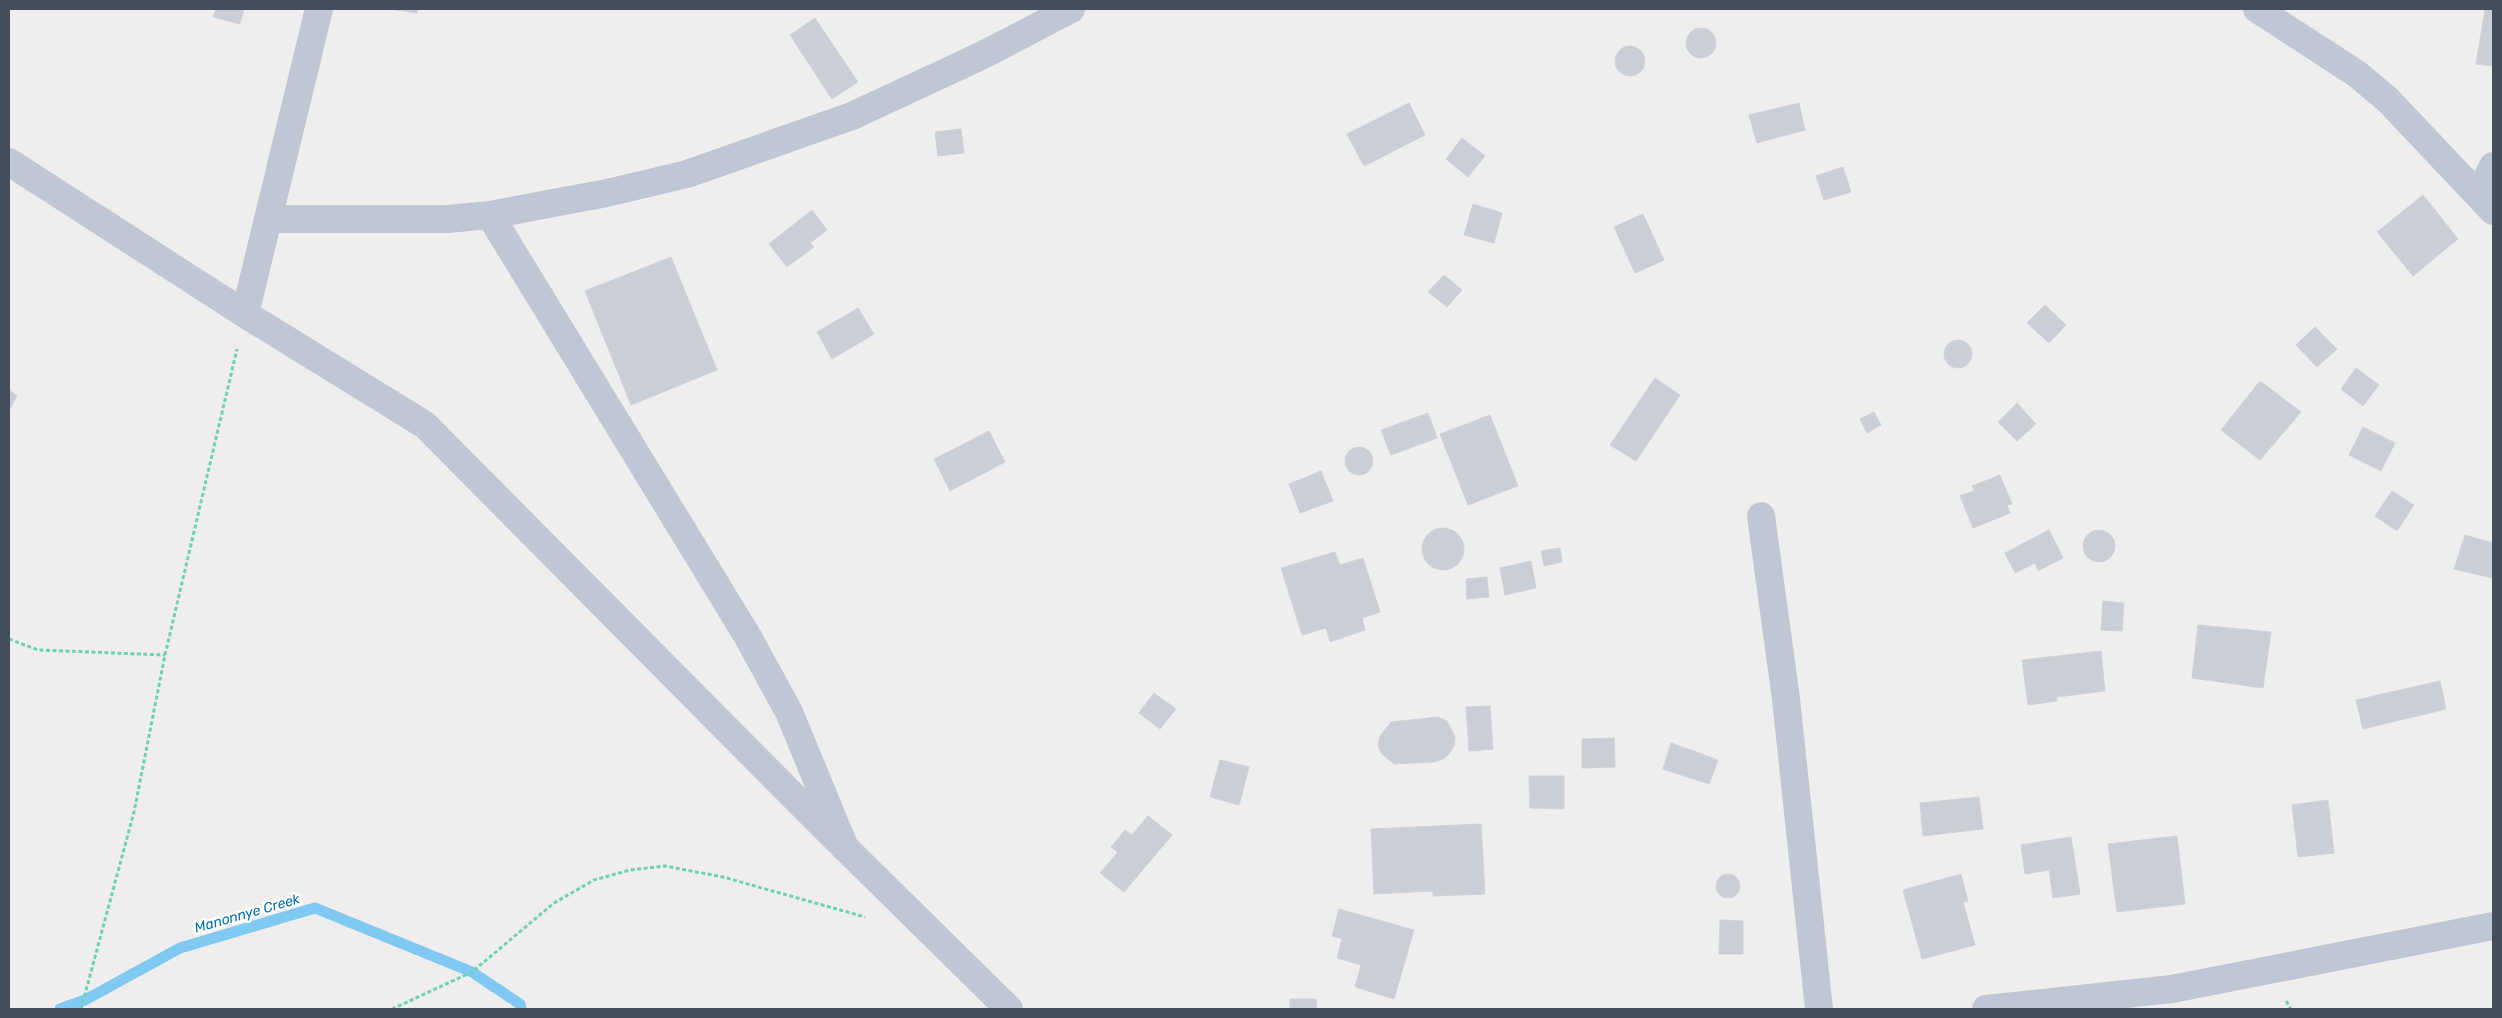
<svg xmlns="http://www.w3.org/2000/svg" width="2502" height="1018" font-family="Rubik,sans-serif">
<style>
.lines{fill:none;stroke-linecap:round;stroke-linejoin:round}
.stream{stroke:#80c9f3;stroke-width:11}
.building{fill:#cbced6;stroke:#d0d2d9}
.path{stroke:#6cd3b1;stroke-width:3;stroke-dasharray:4 2.5;stroke-linecap:butt}
.minor{stroke:#bfc7d4;stroke-width:28}
.tertiary{stroke:#bfc7d4;stroke-width:28}
.labels{text-anchor:middle;stroke-width:5;stroke-linejoin:round;paint-order:stroke}
.water-label{font-size:14px;font-style:italic;fill:#0071b3;stroke:#fff}
</style>
<rect width="100%" height="100%" fill="#f0eded"/>
<g class="lines">
<path class="stream" d="M60,1009L85,1000L180,948L315,908L472,972L520,1004L521,1009"/>
</g>
<g class="building">
<path d="M216,9H244L240,24L213,17Z"/>
<path d="M390,9H418L417,13Z"/>
<path d="M2485,9H2493V66L2476,64Z"/>
<path d="M815,18L858,82L832,99L790,35Z"/>
<circle cx="1701" cy="43" r="15"/>
<circle cx="1630" cy="61" r="15"/>
<path d="M1409,103L1425,135L1364,166L1347,134Z"/>
<path d="M1799,103L1805,130L1757,143L1749,115Z"/>
<path d="M961,129L964,153L938,156L935,132Z"/>
<path d="M1462,138L1485,156L1468,177L1446,159Z"/>
<path d="M1843,167L1851,192L1824,200L1816,176Z"/>
<path d="M2423,195L2458,239L2413,276L2377,232Z"/>
<path d="M1473,204L1502,213L1494,243L1464,235Z"/>
<path d="M812,210L827,230L810,243L814,247L787,267L769,244Z"/>
<path d="M1643,214L1664,260L1635,273L1614,227Z"/>
<path d="M671,257L717,370L631,405L585,291Z"/>
<path d="M1444,275L1462,290L1447,307L1428,292Z"/>
<path d="M2045,305L2066,325L2049,343L2027,323Z"/>
<path d="M858,308L874,334L832,359L817,332Z"/>
<path d="M2315,327L2337,349L2317,367L2296,345Z"/>
<circle cx="1958" cy="354" r="14"/>
<path d="M2356,368L2379,385L2363,406L2341,389Z"/>
<path d="M1655,378L1680,395L1636,461L1610,445Z"/>
<path d="M2260,381L2301,412L2260,460L2221,430Z"/>
<path d="M9,390L17,396L9,410Z"/>
<path d="M2017,403L2036,424L2017,441L1998,422Z"/>
<path d="M1874,412L1881,425L1867,433L1860,419Z"/>
<path d="M1428,413L1437,438L1391,455L1381,430Z"/>
<path d="M1490,415L1518,486L1468,505L1440,434Z"/>
<path d="M2363,427L2395,443L2381,471L2349,455Z"/>
<path d="M989,431L1005,462L950,491L934,459Z"/>
<circle cx="1359" cy="461" r="14"/>
<path d="M1321,471L1333,501L1300,513L1289,484Z"/>
<path d="M2000,475L2012,504L2007,505L2010,513L1973,528L1960,496L1974,491L1972,486Z"/>
<path d="M2392,491L2414,505L2397,531L2375,516Z"/>
<circle cx="1443" cy="549" r="21"/>
<path d="M2049,530L2063,558L2038,571L2035,563L2015,573L2005,553Z"/>
<circle cx="2099" cy="546" r="16"/>
<path d="M2465,535L2493,543V578L2454,569Z"/>
<path d="M1560,548L1562,562L1544,566L1541,551Z"/>
<path d="M1335,552L1340,565L1363,558L1380,612L1362,618L1365,630L1330,642L1326,628L1302,635L1281,568Z"/>
<path d="M1531,561L1536,588L1505,595L1500,568Z"/>
<path d="M1487,577L1489,597L1467,599L1466,579Z"/>
<path d="M2103,601L2124,603L2122,631L2101,630Z"/>
<path d="M2198,625L2271,632L2263,688L2192,678Z"/>
<path d="M2101,651L2105,691L2057,697V701L2028,705L2022,660Z"/>
<path d="M2440,681L2446,709L2363,729L2356,700Z"/>
<path d="M1154,693L1176,709L1160,729L1139,713Z"/>
<path d="M1490,706L1493,749L1469,751L1466,707Z"/>
<path d="M1438,717L1447,721L1455,737L1454,746L1449,754L1443,759L1434,762L1394,764L1381,753L1378,745L1380,736L1391,722Z"/>
<path d="M1614,738L1615,767L1582,768V739Z"/>
<path d="M1671,743L1718,760L1709,784L1663,769Z"/>
<path d="M1220,760L1249,767L1239,805L1210,797Z"/>
<path d="M1529,776H1564V809L1530,808Z"/>
<path d="M1979,797L1983,829L1923,836L1920,803Z"/>
<path d="M2328,800L2334,853L2298,857L2292,805Z"/>
<path d="M1148,816L1172,835L1124,892L1100,873L1118,852L1111,847L1125,830L1132,835Z"/>
<path d="M1481,824L1485,894L1433,896V891L1374,894L1371,829Z"/>
<path d="M2177,836L2185,904L2117,912L2108,844Z"/>
<path d="M2071,837L2080,894L2053,898L2049,870L2025,874L2021,845Z"/>
<circle cx="1728" cy="886" r="12"/>
<path d="M1961,874L1968,901L1963,902L1975,945L1922,959L1903,890Z"/>
<path d="M1339,909L1414,930L1394,999L1355,987L1361,965L1337,958L1342,939L1332,936Z"/>
<path d="M1720,920L1743,921V954H1719Z"/>
<path d="M1290,999H1316L1317,1009H1290Z"/>
</g>
<g class="lines">
<g class="path">
<path d="M9,639L38,650L165,655"/>
<path d="M2286,1001L2291,1009"/>
<path d="M81,1009L134,812L165,655L237,349"/>
<path d="M392,1009L472,972L554,903L594,880L630,870L665,866L723,877L865,917"/>
</g>
<g class="minor">
<path d="M2257,9L2357,74L2388,100L2493,211"/>
<path d="M2479,195L2493,166"/>
<path d="M490,215L748,637L789,712L845,848"/>
<path d="M268,219H448L490,215L607,193L687,174L852,116L985,54L1071,9"/>
<path d="M245,314L319,9"/>
<path d="M1761,516L1786,699L1819,1009"/>
<path d="M1986,1009L2172,989L2493,926"/>
</g>
<path class="tertiary" d="M9,162L245,314L425,425L821,824L1009,1009"/>
</g>
<g class="labels">
<g class="water-label">
<text transform="translate(247 913) rotate(-16)" y="5">Manonnye Creek</text>
</g>
</g>
<rect width="2502" height="1018" fill="none" stroke="#444d5c" stroke-width="20"/>
</svg>
